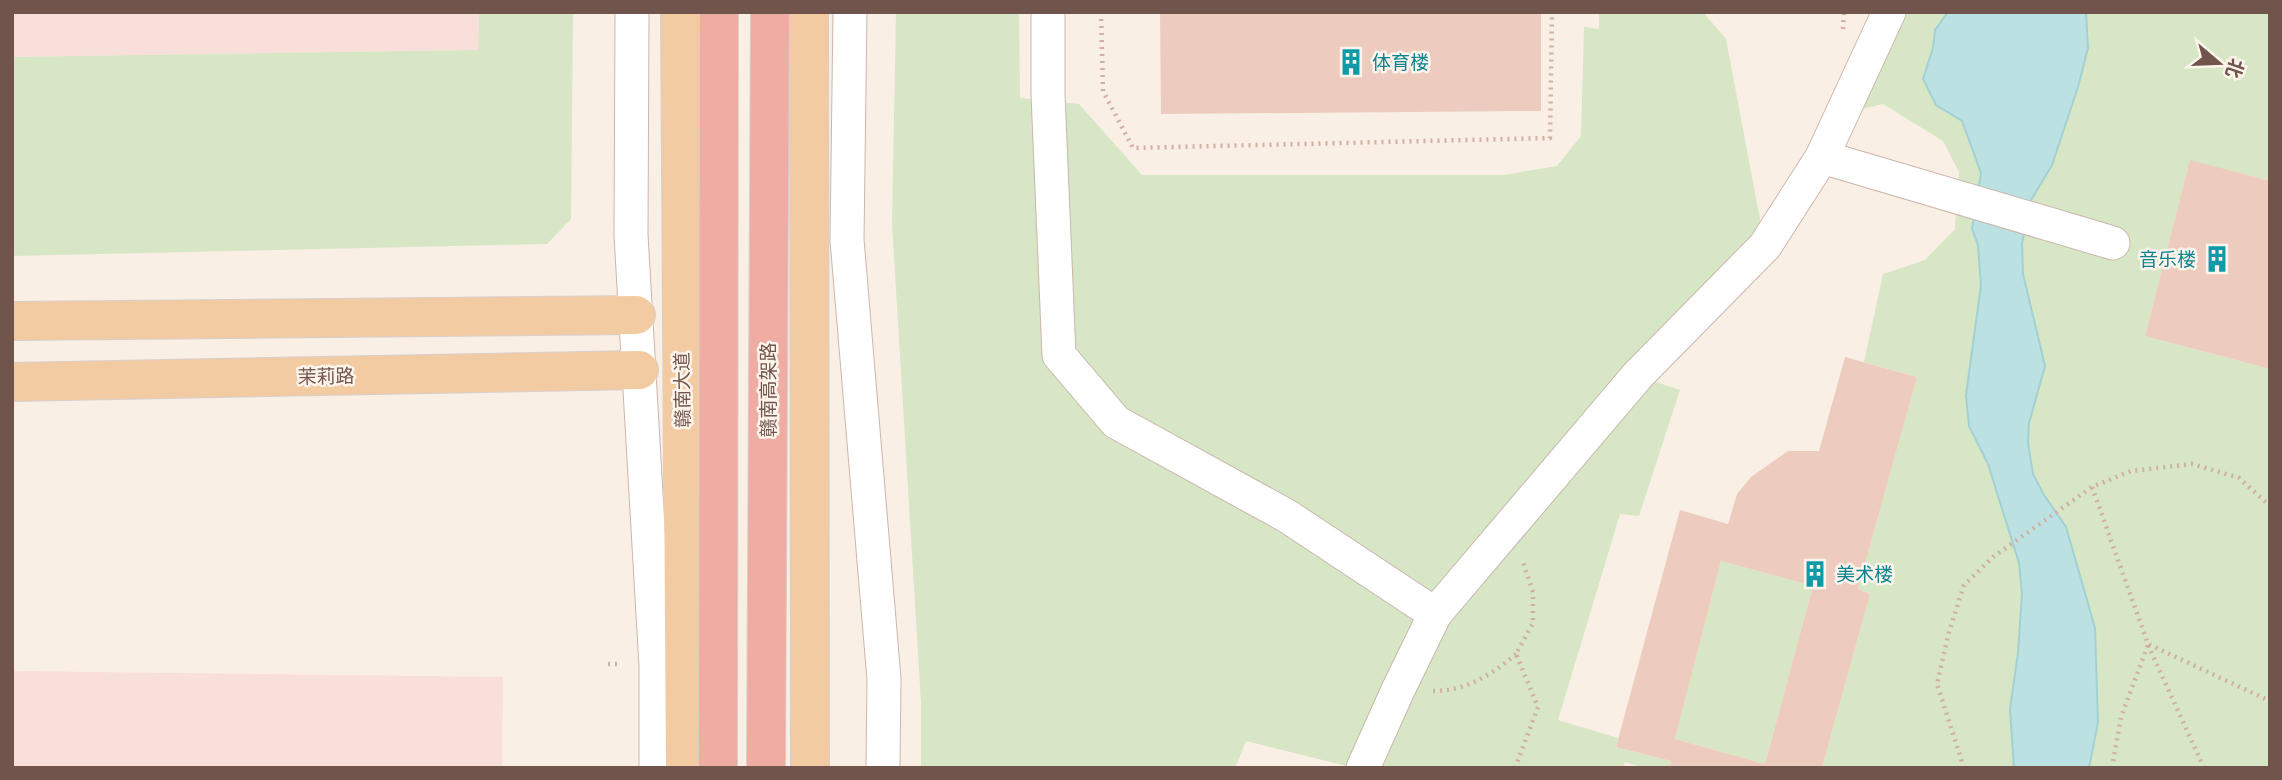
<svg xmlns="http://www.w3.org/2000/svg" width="2282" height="780" font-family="'PT Sans Narrow','Noto Sans SC',sans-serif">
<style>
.commercial{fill:#f9dfda}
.green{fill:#d7e6c5}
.water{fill:#bce1e2;stroke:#a3d1d3;stroke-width:2}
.building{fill:#edccbf;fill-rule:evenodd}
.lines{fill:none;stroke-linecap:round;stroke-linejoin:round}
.minor-casing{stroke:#cbb6ad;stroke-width:35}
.major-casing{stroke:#d7cfcd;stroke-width:40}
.path{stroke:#d2afa3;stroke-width:4.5;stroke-dasharray:2 5;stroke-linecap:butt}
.minor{stroke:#fff;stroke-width:33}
.major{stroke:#f3cba3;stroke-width:38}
.highway-bridge-casing{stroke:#d7cfcd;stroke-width:40;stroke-linecap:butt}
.highway-bridge{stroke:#efaca2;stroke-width:38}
.labels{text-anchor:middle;stroke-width:5;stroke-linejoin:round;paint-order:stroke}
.culture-label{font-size:19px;fill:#0d838f;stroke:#fdf4eb;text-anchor:start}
.street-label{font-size:19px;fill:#71554d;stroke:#fdf4eb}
</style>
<rect width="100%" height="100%" fill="#faefe5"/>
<g class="commercial">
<path d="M12,12H479L478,50L12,57Z"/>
<path d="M12,671L503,677L502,768H12Z"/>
</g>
<g class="green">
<path d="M479,12H573L571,219L547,244L12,256V57L478,50Z"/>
<path d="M896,12H1019L1020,98L1079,104L1142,175H1504L1557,166L1581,136L1584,27L1599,29V12H1703L1726,39L1765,246L1638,376L1680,390L1639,516L1620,514L1558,720L1618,738L1616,747L1671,761L1669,768H1645L1625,762L1623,768H1355L1246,741L1235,768H921V703L892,223Z"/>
<path d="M1889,12H1948L1935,30L1933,48L1923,79L1936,105L1962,121L1981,173L1972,229L1978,245L1981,285L1966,395L1969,426L1988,464L2019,563L2022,594L2018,653L2010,709L2014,768H1822L1870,594L1858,589L1917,377L1864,362L1883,274L1925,260L1955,229L1959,172L1943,141L1883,104L1841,114Z"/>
<path d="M2086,12H2270V181L2190,161L2145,336L2270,369V768H2089L2098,722L2095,628L2078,571L2033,474L2028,443L2029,423L2045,366L2023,274L2022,243L2031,200L2052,165L2078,87L2088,48Z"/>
<path d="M1721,561L1813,586L1765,764L1675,739Z"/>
</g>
<path class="water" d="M1948,12H2086L2088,48L2078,87L2052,165L2031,200L2022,243L2023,274L2045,366L2029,423L2028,443L2033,474L2044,495L2066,527L2095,628L2098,722L2089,768H2014L2010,709L2018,653L2022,594L2019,563L1988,464L1969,426L1966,395L1981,285L1978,245L1972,229L1981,173L1962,121L1936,105L1923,79L1933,48L1935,30Z"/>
<g class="building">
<path d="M1160,12H1541V111L1161,114Z"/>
<path d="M2190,160L2270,181V369L2145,336Z"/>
<path d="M1845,357L1917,377L1858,589L1870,594L1822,768H1669L1671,761L1616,747L1680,510L1728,524L1737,494L1751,477L1788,451H1819ZM1721,561L1813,586L1765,764L1675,739Z"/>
</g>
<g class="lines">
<defs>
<g id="minor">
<path d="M632,12L631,235L656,666V768"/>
<path d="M850,12L847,240L884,679L883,768"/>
<path d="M1048,12V94L1059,355L1116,422L1287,516L1435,614"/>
<path d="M1822,157L2113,243"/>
<path d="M1363,768L1398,690L1435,614L1638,375L1765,246L1822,157L1889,12"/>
</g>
<g id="major">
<path d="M680,12L685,768"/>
<path d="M809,12L810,768"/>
<path d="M12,321L636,315"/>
<path d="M12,382L639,370"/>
</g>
</defs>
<use href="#minor" class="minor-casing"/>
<use href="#major" class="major-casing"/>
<g class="path">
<path d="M1101,12L1103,91L1133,148L1550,138L1552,12"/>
<path d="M1843,29L1844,12"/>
<path d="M2092,487L2148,644L2270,701"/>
<path d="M2148,645L2204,768"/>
<path d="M608,664H622"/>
<path d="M1433,691C1466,691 1493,674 1516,654"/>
<path d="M1515,768L1538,707L1516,654L1533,623V592L1523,562"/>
<path d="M1964,768L1937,684L1949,632L1964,585L1993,557L2092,487L2131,471L2192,464L2239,478L2270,506"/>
<path d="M2112,768L2121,717L2148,645"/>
</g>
<use href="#minor" class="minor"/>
<use href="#major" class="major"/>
<defs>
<g id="highway-bridge">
<path d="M718,768L719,12"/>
<path d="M766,768L770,12"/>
</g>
</defs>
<use href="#highway-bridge" class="highway-bridge-casing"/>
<use href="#highway-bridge" class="highway-bridge"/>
</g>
<defs>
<symbol id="building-bare" viewBox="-9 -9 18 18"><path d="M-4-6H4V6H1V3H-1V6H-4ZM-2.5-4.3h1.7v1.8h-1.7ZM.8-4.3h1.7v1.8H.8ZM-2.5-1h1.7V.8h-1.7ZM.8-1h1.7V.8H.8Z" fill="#0f9aa8" stroke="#fdf4eb" stroke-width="2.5" paint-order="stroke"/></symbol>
</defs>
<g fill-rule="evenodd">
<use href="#building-bare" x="1332" y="43" width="38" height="38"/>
<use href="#building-bare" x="2198" y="240" width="38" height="38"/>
<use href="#building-bare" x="1796" y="555" width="38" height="38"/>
</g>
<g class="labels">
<g class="culture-label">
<text x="1372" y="69">体育楼</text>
<text x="2196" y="266" text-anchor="end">音乐楼</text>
<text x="1836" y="581">美术楼</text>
</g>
<g class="street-label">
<text transform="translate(326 376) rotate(-1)" y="7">茉莉路</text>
<text transform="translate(682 390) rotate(-91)" y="7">赣南大道</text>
<text transform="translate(768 390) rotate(-90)" y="7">赣南高架路</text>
</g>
</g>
<rect width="2282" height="780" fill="none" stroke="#71554d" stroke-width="28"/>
<g transform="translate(2219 63) rotate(109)" stroke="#fdf4eb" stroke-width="5" paint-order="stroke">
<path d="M0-5L12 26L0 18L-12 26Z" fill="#71554d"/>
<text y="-10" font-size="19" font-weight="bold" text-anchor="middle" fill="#71554d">北</text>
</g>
</svg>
